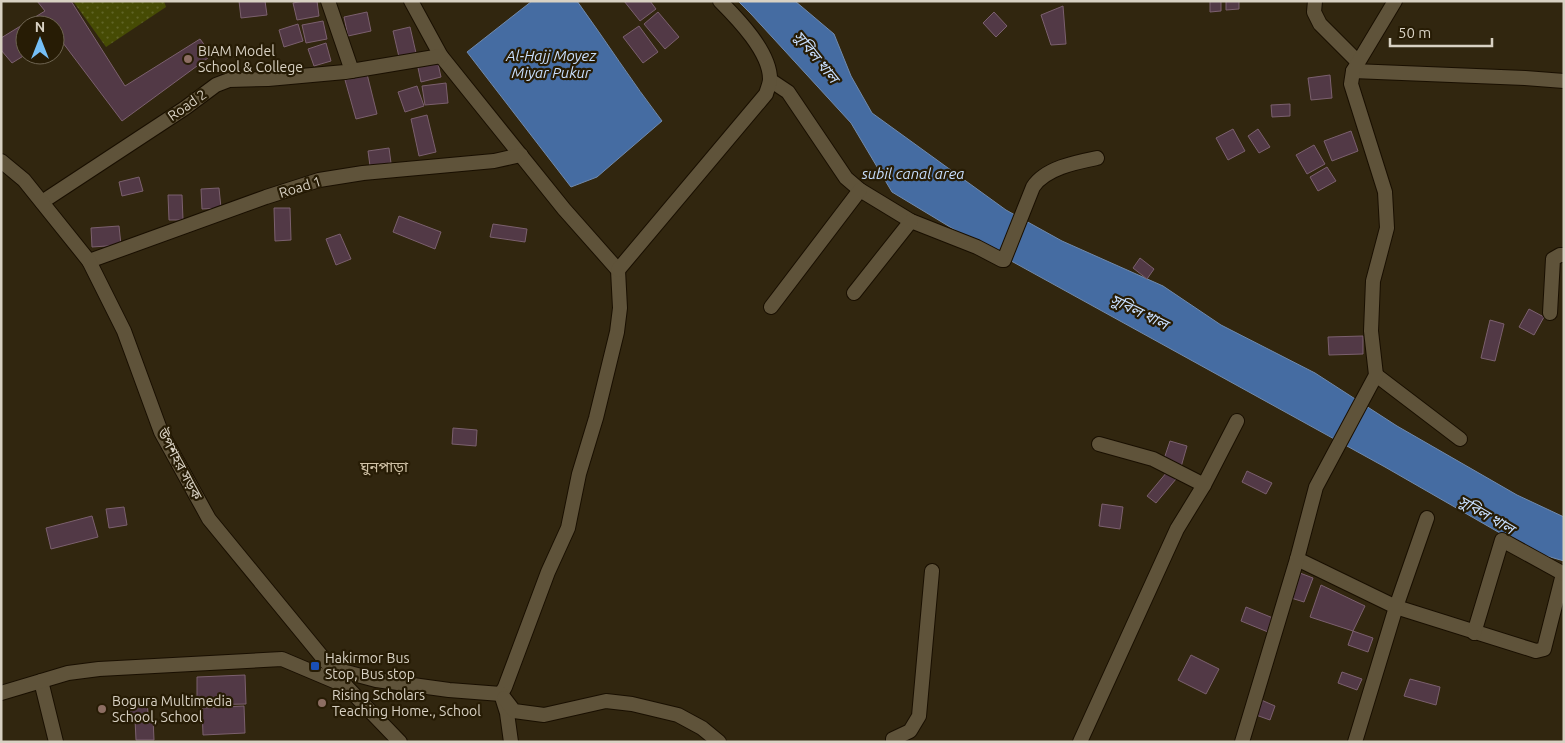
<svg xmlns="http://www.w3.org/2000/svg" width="1565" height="743" font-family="Ubuntu,'Noto Sans Bengali',sans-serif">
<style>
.park{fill:url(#park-dots)}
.water{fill:#456ca2;stroke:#718aac}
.building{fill:#523946;stroke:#7b606e}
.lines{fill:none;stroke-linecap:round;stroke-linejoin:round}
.minor-casing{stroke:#190f00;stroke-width:16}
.secondary-casing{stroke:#190f00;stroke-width:16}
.minor{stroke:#5f533a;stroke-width:14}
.secondary{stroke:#5f533a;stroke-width:14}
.education-dot{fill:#8d6e63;stroke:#271c05;stroke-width:2}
.transit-dot{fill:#1a4fb4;stroke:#271c05;stroke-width:2}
.labels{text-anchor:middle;stroke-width:4.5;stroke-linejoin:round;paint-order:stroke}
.poi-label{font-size:14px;fill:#d8d1c3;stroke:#271c05;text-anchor:start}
.street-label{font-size:14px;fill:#d8d1c3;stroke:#271c05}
.water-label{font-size:15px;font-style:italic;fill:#c8dfff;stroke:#271c05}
.neighbourhood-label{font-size:15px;fill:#d0c2a7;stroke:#271c05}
</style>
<defs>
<pattern id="park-dots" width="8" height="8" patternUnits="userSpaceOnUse" patternTransform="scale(1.25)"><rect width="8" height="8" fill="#464b04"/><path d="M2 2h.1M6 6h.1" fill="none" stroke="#606427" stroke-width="1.8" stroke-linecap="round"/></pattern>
</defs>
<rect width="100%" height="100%" fill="#31260f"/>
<path class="park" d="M73,1H164L166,7L106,47Z"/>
<g class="water">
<path d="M532,1H577C606,41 632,82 662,121L597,177L571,187L467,52Z"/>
<path d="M738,1H795L834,34L851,76L872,113L1006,210L1062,241L1163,286L1221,325L1315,373L1397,426L1517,495L1564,517V561L1533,552L1385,467L955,230L892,192L851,123L751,14Z"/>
</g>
<g class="building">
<path d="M37,1H71L125,86L200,39L212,55L122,121L57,35L55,37V25H25V55L12,63L1,50V38L45,11Z"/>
<path d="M239,1H265L267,15L241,18Z"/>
<path d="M304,1H317L319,16L297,20L293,3Z"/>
<path d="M624,1H650L656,9L640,21Z"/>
<path d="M1210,1H1221V11L1210,12Z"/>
<path d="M1226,1H1239V9L1226,10Z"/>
<path d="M1063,6L1066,44L1051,45L1041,15Z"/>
<path d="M367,12L371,31L348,36L344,17Z"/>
<path d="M658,12L679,37L665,49L644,24Z"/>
<path d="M994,12L1007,26L996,37L983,23Z"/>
<path d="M323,21L327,39L306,43L302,25Z"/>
<path d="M298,24L303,41L284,47L279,30Z"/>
<path d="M639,26L658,52L643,63L623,37Z"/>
<path d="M410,27L416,53L399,57L393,31Z"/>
<path d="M326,43L331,61L314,66L308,49Z"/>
<path d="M437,59L441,77L421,82L417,63Z"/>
<path d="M367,74L377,114L356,119L345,80Z"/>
<path d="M1330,75L1332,98L1311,100L1308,78Z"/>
<path d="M446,83L448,103L425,105L422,86Z"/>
<path d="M417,86L424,106L405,112L398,92Z"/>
<path d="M1290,104V116L1272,117L1271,105Z"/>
<path d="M427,115L436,152L419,156L411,119Z"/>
<path d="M1233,129L1245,151L1228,160L1216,138Z"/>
<path d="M1258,129L1270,147L1259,153L1248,136Z"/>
<path d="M1351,131L1358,151L1332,161L1324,141Z"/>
<path d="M1314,145L1325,164L1307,174L1296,155Z"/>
<path d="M389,148L391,163L370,166L368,151Z"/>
<path d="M1327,167L1336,181L1318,191L1310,177Z"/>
<path d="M139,177L143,191L122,196L119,182Z"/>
<path d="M219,188L221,208L202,209L201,189Z"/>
<path d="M168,195H182L183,220H169Z"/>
<path d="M274,208H290L291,240L275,241Z"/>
<path d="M399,216L441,232L435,249L393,232Z"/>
<path d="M493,224L527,229L525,242L490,237Z"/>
<path d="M119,226L121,245L92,247L91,228Z"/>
<path d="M340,234L351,259L336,265L326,239Z"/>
<path d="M1140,258L1154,269L1147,279L1133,268Z"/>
<path d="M1529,309L1544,317L1534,335L1519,327Z"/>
<path d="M1490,320L1504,324L1495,361L1481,358Z"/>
<path d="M1363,336V354L1329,355L1328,337Z"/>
<path d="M453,428L477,430L476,446L452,444Z"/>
<path d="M1170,441L1187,446L1181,467L1163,462Z"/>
<path d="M1247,471L1272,483L1266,494L1242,482Z"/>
<path d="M1167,472L1176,479L1156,503L1147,496Z"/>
<path d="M1102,504L1123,507L1120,529L1099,526Z"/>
<path d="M124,507L127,525L109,528L106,509Z"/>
<path d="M92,516L98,537L51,549L46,528Z"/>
<path d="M1300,573L1313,578L1304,602L1291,598Z"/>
<path d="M1321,585L1365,606L1353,631L1310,617Z"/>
<path d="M1246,607L1273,618L1268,632L1241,621Z"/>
<path d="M1353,631L1373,638L1368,652L1348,645Z"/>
<path d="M1191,655L1219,669L1206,694L1178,680Z"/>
<path d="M1342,672L1362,679L1357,690L1338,683Z"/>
<path d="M245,675L246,704L197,705V677Z"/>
<path d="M1410,679L1440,687L1436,705L1404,696Z"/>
<path d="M1259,699L1275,706L1270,720L1253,714Z"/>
<path d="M147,701L148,714L129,716L127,703Z"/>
<path d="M244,706L245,733L203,735L202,708Z"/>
<path d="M153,718L154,740H136L135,719Z"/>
</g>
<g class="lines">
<defs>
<g id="minor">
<path d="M328,1L352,71"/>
<path d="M411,1L441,56L564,209L618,270L620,308L617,332L596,418L579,474L568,528L548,572L505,687L501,694L507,713L511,742"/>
<path d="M1315,1L1314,12L1320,24L1358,62"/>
<path d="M1353,71L1525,78L1564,81"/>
<path d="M770,80L788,92L846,178L860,190L911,221L977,247L1002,260H1004L1033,187C1045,168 1077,162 1097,158"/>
<path d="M42,202L185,108L216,85L229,80L268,79L345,72L441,56"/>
<path d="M89,261L266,197L319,180L363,173L494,161L521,155"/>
<path d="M618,270L766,94C767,90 770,84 770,79C770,52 738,19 720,1"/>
<path d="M854,293L911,221"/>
<path d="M771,307L860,190"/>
<path d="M1550,313L1553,259L1560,255H1564"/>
<path d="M1376,375L1460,439"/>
<path d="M1099,444L1153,459L1204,485"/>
<path d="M1297,559L1396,607L1536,651L1544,649L1563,574"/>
<path d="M1474,633L1502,540L1564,574"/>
<path d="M331,668L376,680L449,690L501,694"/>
<path d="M41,681L56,742"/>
<path d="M1,693L68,673L99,669L282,659L346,686"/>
<path d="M504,698L514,711L544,715L606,701L632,704L678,715L702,728L719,742"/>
<path d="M893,742V739L910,731L919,716L932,571"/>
<path d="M1080,742L1177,529L1204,485L1237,421"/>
<path d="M1242,742L1297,559L1316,487L1376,375L1371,331L1373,281L1387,228L1385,192L1351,84L1353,71L1395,1"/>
<path d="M1355,742L1396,607L1427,518"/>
</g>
<path id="secondary" d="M1,161L24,180L89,261L124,331L161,432L209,519L346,686L400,742"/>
</defs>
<use href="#minor" class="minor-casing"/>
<use href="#secondary" class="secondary-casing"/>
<use href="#minor" class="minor"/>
<use href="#secondary" class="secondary"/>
</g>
<g class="education-dot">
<circle cx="188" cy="59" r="5"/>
<circle cx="322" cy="703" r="5"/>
<circle cx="102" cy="709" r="5"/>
</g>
<rect class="transit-dot" x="310" y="661" width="10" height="10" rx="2.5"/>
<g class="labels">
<g class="poi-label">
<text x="198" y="56">BIAM Model<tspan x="198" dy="16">School &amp; College</tspan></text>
<text x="325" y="663">Hakirmor Bus<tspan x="325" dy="16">Stop, Bus stop</tspan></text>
<text x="332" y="700">Rising Scholars<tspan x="332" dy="16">Teaching Home., School</tspan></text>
<text x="112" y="706">Bogura Multimedia<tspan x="112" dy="16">School, School</tspan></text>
</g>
<g class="street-label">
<text transform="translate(187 105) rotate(-35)" y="5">Road 2</text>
<text transform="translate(300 187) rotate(-17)" y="5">Road 1</text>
<text transform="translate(180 464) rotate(62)" y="5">উপশহর সড়ক</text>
</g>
<g class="water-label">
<text x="551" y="61">Al-Hajj Moyez<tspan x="551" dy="17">Miyar Pukur</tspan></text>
<text transform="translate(816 57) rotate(51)" y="5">সুবিল খাল</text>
<text x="913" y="179">subil canal area</text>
<text transform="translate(1139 312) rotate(26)" y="5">সুবিল খাল</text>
<text transform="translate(1486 515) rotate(30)" y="5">সুবিল খাল</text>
</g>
<g class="neighbourhood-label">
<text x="384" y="472">ঘুনপাড়া</text>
</g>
</g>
<rect width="1565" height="743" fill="none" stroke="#d8d1c3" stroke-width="5"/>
<g transform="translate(40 40)"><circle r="24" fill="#271c05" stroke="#6e6451"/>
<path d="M0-4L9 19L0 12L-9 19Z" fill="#76c0f7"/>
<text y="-8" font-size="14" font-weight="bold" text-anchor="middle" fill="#d8d1c3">N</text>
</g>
<path d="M1390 38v8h102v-8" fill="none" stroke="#d8d1c3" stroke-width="2.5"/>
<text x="1398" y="38" font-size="15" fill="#d8d1c3" stroke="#271c05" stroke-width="4" paint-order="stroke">50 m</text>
</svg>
